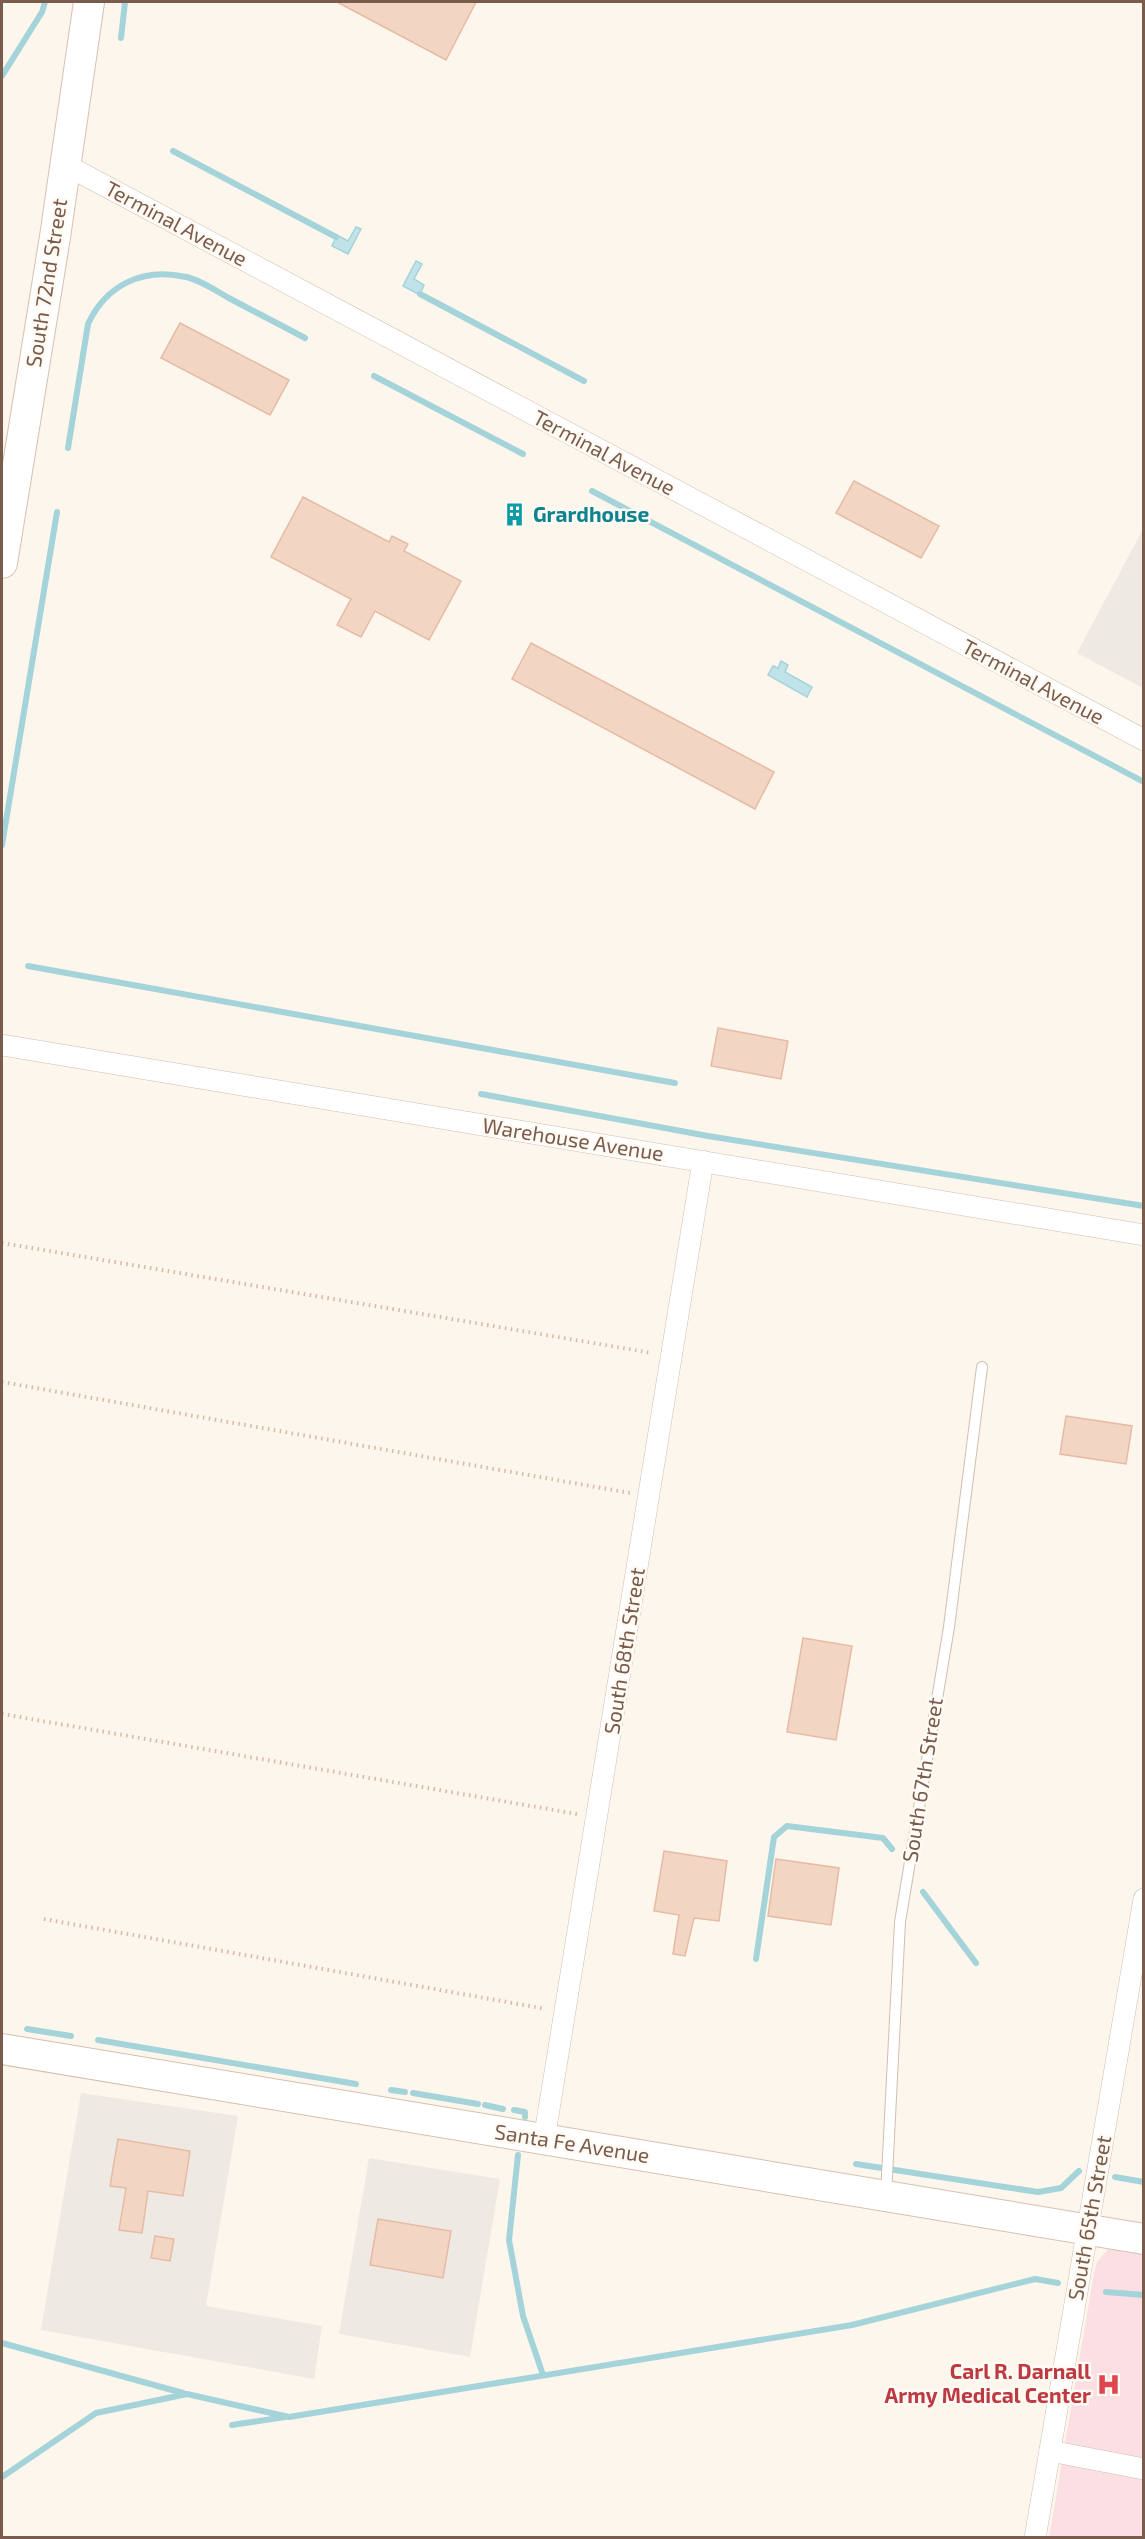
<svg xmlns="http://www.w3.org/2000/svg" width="1145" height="2539" font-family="'Exo 2',sans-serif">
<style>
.industrial{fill:#efe9e4}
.medical{fill:#fbdfe3}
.water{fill:#bfe3e8;stroke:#a5d3da;stroke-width:1.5}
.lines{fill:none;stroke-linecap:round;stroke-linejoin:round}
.stream{stroke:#a5d3da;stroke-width:6}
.building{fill:#f3d5c3;stroke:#e6bba3;stroke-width:1.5}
.lane-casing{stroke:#d1beb0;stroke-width:12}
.street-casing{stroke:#d1beb0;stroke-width:22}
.secondary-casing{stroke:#d6c0b0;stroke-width:32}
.path{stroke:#d9b8a5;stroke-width:4;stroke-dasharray:1.5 4.5;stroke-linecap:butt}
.lane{stroke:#fff;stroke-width:10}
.street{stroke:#fff;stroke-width:21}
.secondary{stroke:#fff;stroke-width:30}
.labels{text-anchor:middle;stroke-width:5;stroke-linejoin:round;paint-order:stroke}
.street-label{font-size:21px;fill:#7a5c4d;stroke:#fffaf3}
.culture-label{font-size:21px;font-weight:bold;fill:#0d838f;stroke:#fffaf3;text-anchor:start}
.health-label{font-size:21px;font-weight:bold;fill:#be3a42;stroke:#fffaf3;text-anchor:end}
</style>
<rect width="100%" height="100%" fill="#fdf6ec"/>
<g class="industrial">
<path d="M1143,529V688L1077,653Z"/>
<path d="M81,2093L238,2116L206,2306L322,2326L314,2379L41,2330Z"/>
<path d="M369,2158L500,2179L470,2357L339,2334Z"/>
</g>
<path class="medical" d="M1109,2248L1143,2249V2537L1049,2538L1094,2273L1097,2262Z"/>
<g class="water">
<path d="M356,227L361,229L348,254L332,246L337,235L348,241Z"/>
<path d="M416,261L422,264L414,279L424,285L420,295L403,286Z"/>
<path d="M781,661L788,665L785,672L812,687L807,697L768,675L773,666L778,668Z"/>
</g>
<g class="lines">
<g class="stream">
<path d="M121,38L125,2"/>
<path d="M2,76L42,12L45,2"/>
<path d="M173,151L336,237"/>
<path d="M420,294L584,381"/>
<path d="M374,376L523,454"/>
<path d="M68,448L88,324C106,285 143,267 186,277C200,280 215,290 227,297C253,311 279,324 305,338"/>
<path d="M592,491L1144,782"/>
<path d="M2,845L57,512"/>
<path d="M28,966L675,1083"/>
<path d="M481,1094L708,1136L1144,1206"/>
<path d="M923,1892L976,1963"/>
<path d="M756,1959L774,1837L787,1826L883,1838L892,1849"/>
<path d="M27,2029L71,2036"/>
<path d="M98,2040L356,2084"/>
<path d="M391,2090L405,2092"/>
<path d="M413,2093L478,2104"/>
<path d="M485,2105L503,2109"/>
<path d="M514,2110L525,2112V2117"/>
<path d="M518,2155L509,2240L523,2316L543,2375"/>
<path d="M856,2164L1038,2192L1061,2188L1079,2171"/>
<path d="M1115,2177L1144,2182"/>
<path d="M1106,2292L1144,2295"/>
<path d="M2,2343L183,2393"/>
<path d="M232,2425L285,2417"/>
<path d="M2,2477L96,2413L187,2394L289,2417L852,2325L1035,2279L1058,2283"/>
</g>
</g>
<g class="building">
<path d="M337,2H476L446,60Z"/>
<path d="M180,323L289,380L270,415L161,358Z"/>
<path d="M854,481L939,526L921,558L836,513Z"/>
<path d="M303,497L389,542L392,536L408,544L404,551L461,581L429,640L375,611L361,637L337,625L351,599L271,557Z"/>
<path d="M531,643L774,772L755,809L512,679Z"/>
<path d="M718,1028L788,1041L781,1079L711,1066Z"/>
<path d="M1066,1416L1132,1426L1126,1464L1060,1454Z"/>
<path d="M803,1638L852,1646L836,1740L787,1732Z"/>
<path d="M664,1851L727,1861L719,1921L694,1918L685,1956L673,1954L679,1915L654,1911Z"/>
<path d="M776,1859L839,1868L831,1925L768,1916Z"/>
<path d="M118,2139L190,2151L183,2196L148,2191L142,2233L119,2230L126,2188L110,2186Z"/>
<path d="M378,2219L451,2231L443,2278L370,2265Z"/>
<path d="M155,2236L174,2239L170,2261L151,2258Z"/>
</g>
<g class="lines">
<defs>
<path id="lane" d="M886,2195L900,1922L949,1627L982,1367"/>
<g id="street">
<path d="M66,165L1144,740"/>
<path d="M2,1045L1144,1235"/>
<path d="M544,2140L703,1161"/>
<path d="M1050,2451L1144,2469"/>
<path d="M1035,2538L1144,1899"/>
</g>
<g id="secondary">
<path d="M2,563L55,237L89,2"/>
<path d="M2,2049L1144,2239"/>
</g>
</defs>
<use href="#lane" class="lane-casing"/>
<use href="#street" class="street-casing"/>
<use href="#secondary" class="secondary-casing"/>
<g class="path">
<path d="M2,1243L652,1353"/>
<path d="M2,1382L630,1493"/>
<path d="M2,1714L577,1814"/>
<path d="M44,1919L546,2009"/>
</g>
<use href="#lane" class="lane"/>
<use href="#street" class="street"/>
<use href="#secondary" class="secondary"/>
</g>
<defs>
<symbol id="building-bare" viewBox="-9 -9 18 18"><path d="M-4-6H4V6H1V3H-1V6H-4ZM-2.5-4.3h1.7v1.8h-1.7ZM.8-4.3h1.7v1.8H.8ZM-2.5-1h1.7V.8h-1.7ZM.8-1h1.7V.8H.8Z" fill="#0f9aa8" stroke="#fffaf3" stroke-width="2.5" paint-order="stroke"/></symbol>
<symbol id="hospital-bare" viewBox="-9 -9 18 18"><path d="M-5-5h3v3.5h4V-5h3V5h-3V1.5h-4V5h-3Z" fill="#e0444e" stroke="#fffaf3" stroke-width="2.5" paint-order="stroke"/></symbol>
</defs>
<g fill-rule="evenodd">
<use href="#building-bare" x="498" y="498" width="33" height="33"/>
<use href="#hospital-bare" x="1092" y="2368" width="33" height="33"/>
</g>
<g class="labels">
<g class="street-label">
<text transform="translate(176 224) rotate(28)" y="7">Terminal Avenue</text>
<text transform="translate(47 283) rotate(-81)" y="7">South 72nd Street</text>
<text transform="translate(604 453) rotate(28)" y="7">Terminal Avenue</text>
<text transform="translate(1033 682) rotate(28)" y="7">Terminal Avenue</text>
<text transform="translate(573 1140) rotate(9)" y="7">Warehouse Avenue</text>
<text transform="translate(625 1651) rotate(-81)" y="7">South 68th Street</text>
<text transform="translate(923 1780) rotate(-81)" y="7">South 67th Street</text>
<text transform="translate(572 2144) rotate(9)" y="7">Santa Fe Avenue</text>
<text transform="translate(1090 2218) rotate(-80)" y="7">South 65th Street</text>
</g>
<g class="culture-label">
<text x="533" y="522">Grardhouse</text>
</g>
<g class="health-label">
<text x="1091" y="2379">Carl R. Darnall<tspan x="1091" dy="24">Army Medical Center</tspan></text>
</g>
</g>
<rect width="1145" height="2539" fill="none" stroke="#7a5c4d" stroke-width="6"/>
</svg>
